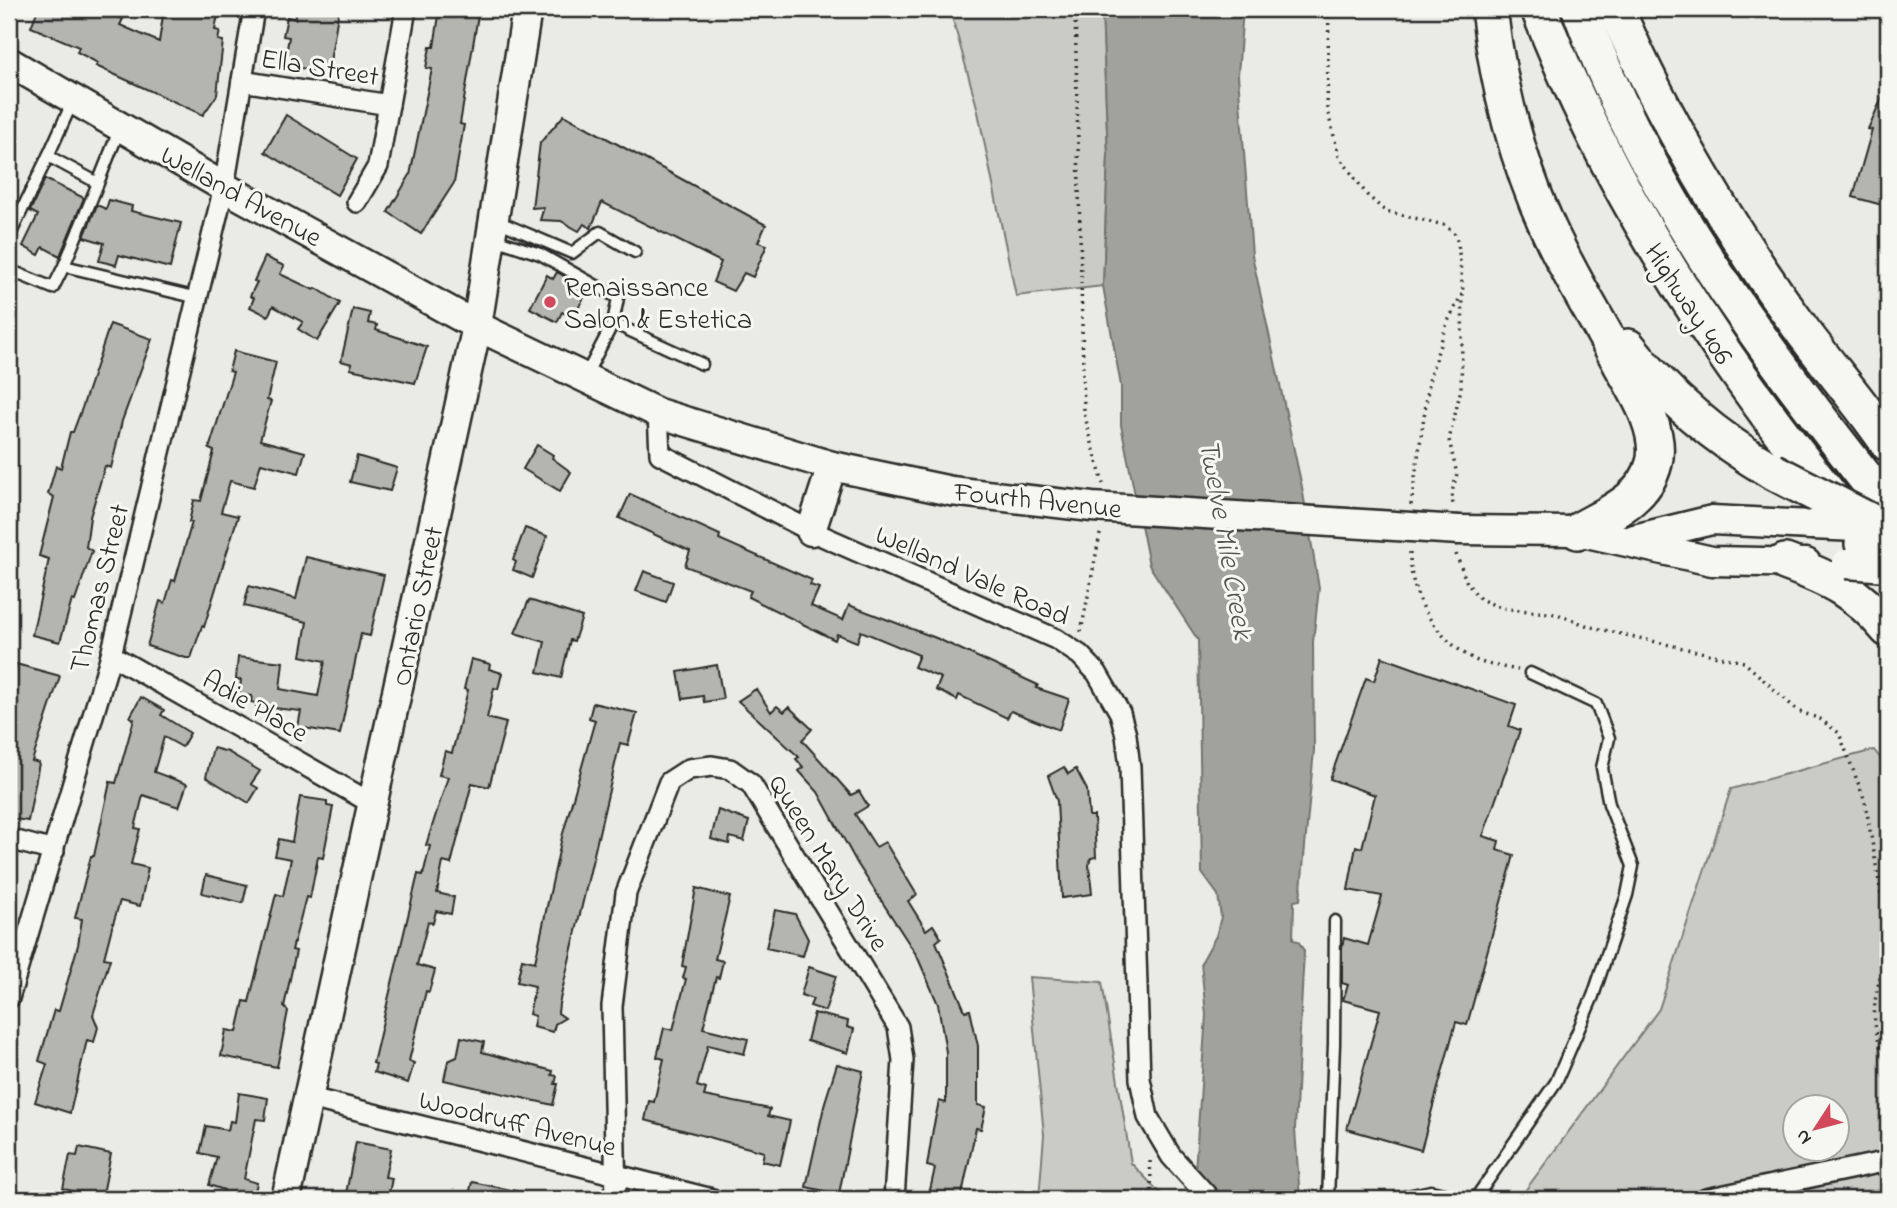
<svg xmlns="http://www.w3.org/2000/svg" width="1897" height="1208" font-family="'Indie Flower',sans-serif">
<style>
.green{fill:#cacac7;stroke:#7a7a79;stroke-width:2;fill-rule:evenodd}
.water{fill:#a1a19e;stroke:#727270;stroke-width:2}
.building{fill:#b4b4b1;stroke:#2b2b2b;stroke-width:2}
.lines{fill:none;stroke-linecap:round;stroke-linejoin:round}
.service-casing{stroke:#2b2b2b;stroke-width:15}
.minor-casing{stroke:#2b2b2b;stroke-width:24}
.secondary-casing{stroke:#2b2b2b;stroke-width:33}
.motorway-casing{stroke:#2b2b2b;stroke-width:40}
.path{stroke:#2b2b2b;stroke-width:3.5;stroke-dasharray:2 5;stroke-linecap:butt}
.service{stroke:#f6f6f2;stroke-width:10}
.minor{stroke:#f6f6f2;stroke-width:19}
.secondary{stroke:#f6f6f2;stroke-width:28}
.motorway{stroke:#f6f6f2;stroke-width:35}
.secondary-bridge-casing{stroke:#2b2b2b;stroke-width:33;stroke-linecap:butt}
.motorway-bridge-casing{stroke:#2b2b2b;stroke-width:40;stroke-linecap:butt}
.secondary-bridge{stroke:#f6f6f2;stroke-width:28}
.motorway-bridge{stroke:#f6f6f2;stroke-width:35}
.poi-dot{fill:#d1495b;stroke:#f6f6f2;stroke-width:2.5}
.labels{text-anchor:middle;stroke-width:6;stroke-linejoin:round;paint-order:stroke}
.street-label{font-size:28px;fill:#2b2b2b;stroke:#f6f6f2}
.poi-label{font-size:28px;fill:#2b2b2b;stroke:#f6f6f2;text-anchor:start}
.water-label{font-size:30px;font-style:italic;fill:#545453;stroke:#f6f6f2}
</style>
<rect width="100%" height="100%" fill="#eaeae6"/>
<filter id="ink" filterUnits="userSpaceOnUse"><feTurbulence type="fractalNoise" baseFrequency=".0143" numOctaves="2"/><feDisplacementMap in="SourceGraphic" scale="14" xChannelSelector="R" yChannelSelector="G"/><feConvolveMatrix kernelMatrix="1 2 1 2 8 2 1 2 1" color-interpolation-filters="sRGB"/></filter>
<g filter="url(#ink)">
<g class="green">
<path d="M950,9H1102L1108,155L1103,286L1016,296L977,107Z"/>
<path d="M1874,750L1888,768V1199H1519L1659,1009L1731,789ZM1796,1106H1838V1148H1796Z"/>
<path d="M1029,977L1102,982L1131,1163L1166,1199H1039L1044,1135Z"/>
</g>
<path class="water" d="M1102,9H1243L1238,75L1252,255L1302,487L1319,588L1313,642L1314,750L1300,900L1294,901L1293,940L1298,941L1304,951L1295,1129L1300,1199H1193L1206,1015L1201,963L1216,936L1221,917L1218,895L1202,873L1198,640L1149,565L1121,425V386L1103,286L1108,155Z"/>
<g class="building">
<path d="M38,9H120L116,16L123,19L120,25L159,42L164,9H219L215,30L220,31L218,40L223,41L217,95L203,115L96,66L98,63L77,52L79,47L31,27Z"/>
<path d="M297,9H339L328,73L284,65L289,37L283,36L287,17L295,19Z"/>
<path d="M440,9H479L460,124L464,125L454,183L421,234L388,212L410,175L432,69L426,68L430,47H434Z"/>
<path d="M1888,84V184L1882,205L1853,197L1872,130L1868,129Z"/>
<path d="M286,115L357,159L337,195L265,152Z"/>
<path d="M564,115L766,225L758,242L767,245L753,277L744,273L733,291L713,282L721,262L602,202L591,228L584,224L579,231L561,221L540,220L544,207L532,208L540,143Z"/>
<path d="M45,179L84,198L60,256L43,247L39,255L23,246L38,215L30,211Z"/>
<path d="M109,200L132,206L131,211L181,223L170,268L119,255L116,265L99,261L104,243L84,237L97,205L106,209Z"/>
<path d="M265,257L284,266L280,274L314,290L316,288L340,303L317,341L298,329L303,322L273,306L268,316L250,307L254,298L250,296L257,282L254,281Z"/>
<path d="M557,272L588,290L573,318L562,312L557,322L530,308L547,275L553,279Z"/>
<path d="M353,309L370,313L368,323L377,325L376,330L427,347L415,383L350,369L352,364L341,361Z"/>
<path d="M110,324L152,339L122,421L111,468L105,466L90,517L86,547L92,551L75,601L72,600L60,642L32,635L49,559L39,556L54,497L48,494L56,466L61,468L70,432H73L82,408Z"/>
<path d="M234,351L276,362L267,400L271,401L260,440L305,452L299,473L261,463L254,487L230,481L221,512L238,516L204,627L202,626L191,658H186L147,646L160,601L165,603L172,580L175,581L192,522H189L194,500L201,501L214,451L209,449L233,372L229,371Z"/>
<path d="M537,445L553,455L552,458L571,472L560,491L523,469Z"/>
<path d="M357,456L397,468L390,491L350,482Z"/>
<path d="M630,494L720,535L719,539L812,580L810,585L819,588L811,606L843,620L849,605L936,638L1038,685L1036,688L1069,699L1059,730L1011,711L1007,718L959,695L957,700L943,693L936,690L941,678L914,667L919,655L861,631L857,642L837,634L835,640L748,597L751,591L685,566L690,551L619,518Z"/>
<path d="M525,528L547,536L532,578L513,570L516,562L513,560Z"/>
<path d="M306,557L384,575L370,636L361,634L340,734L298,727L301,711L256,706V703L251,702L252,696L239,695L241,680L236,679L238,657L283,662L280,689L318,696L325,661L301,656L307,622L244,606L249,586L296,599Z"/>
<path d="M644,571L673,582L666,602L636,591Z"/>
<path d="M529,600L582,617L574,641L570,640L561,678L538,672L545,642L515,633Z"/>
<path d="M1382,657L1516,705L1509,726L1520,730L1483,836L1499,841L1497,850L1514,855L1467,1025L1456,1022L1421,1150L1347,1129L1380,1010L1343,1000L1348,985L1342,983V947L1344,938L1368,945L1382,896L1348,890L1356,846L1362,848L1375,795L1330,779L1366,678L1374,681Z"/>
<path d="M471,659L490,664L489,669L502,673L498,689L494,688L487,718L506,723L489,787L472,783L451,864L443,862L437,893L454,897L451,914L436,911L433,923L428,922L417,965L435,970L429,992L426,991L409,1061L414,1063L408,1083L374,1072L376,1064L373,1063L418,874L423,875L430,846L426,845L448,777L439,775L445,751L452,753L468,690L464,689Z"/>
<path d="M16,664L60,676L32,761L39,763L28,821L9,818V686Z"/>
<path d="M717,665L723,699L704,702L703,696L683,699L678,672Z"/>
<path d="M756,689L771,712L777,706L784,712L789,707L812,729L802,740L851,795L859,791L868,806L855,814L876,847L885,842L917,895L908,901L926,930L933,925L941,938L936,942L965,1011L970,1010L978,1046V1105L986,1107L981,1129L976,1128L961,1199H928L935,1168L927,1166L933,1129L939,1101L946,1103V1052L938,1004L917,956L857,863L818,792L799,771L803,767L796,759L799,757L738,701Z"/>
<path d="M141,697L164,710L161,715L190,733L182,747L164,737L154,772L187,784L179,807L143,795L135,828L140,829L131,864L148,868L140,906L120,901L112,927L104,958L110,959L93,1015L98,1027L94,1042L87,1040L70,1113L35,1102L47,1064L39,1061L54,1010L59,1011L78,945L82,919L75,918L91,856H94L110,782L116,783L134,719L130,717Z"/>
<path d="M593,703L637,713L628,745L620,743L559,1004L558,1013L565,1018L555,1024L553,1032L533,1027L535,1016L529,1014L535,986L517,982L522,959L535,962L562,837L595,720L589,718Z"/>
<path d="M213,748L228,752L260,771L251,784L258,788L249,803L206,777Z"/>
<path d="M1064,767L1068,774L1076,769L1087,790L1089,816H1094L1096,857L1091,858L1089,865L1092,894L1062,898L1057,801L1048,776Z"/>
<path d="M300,797L327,801V806L333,807L323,858L318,857L310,898L306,897L292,950L296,951L284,1007L288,1011L277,1067L221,1056L226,1030L237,1032L244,1001L249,1002L276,894L283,896L291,859L275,856L279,839L292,842Z"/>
<path d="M718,810L749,821L744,841L730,837L729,844L711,839Z"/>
<path d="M206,875L247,885L243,903L202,893Z"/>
<path d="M696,888L730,897L715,959L723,961L719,978L716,977L703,1028L748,1039L744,1054L708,1045L697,1086L706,1089L704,1096L770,1109L768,1116L790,1121L780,1165L762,1161L764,1152L645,1120L649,1101L654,1102L664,1059L657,1057L664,1028L673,1030L686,979L683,978L686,967L682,966Z"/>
<path d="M775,910L795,914L808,939L803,956L766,948Z"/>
<path d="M809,967L836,976L825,1011L810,1006L813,999L801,995Z"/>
<path d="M814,1013L848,1021L847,1027L854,1029L848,1053L807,1041Z"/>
<path d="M461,1037L484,1042L482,1052L553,1071L552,1075L557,1076L555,1084H558L553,1105L444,1080L448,1061L457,1057Z"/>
<path d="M837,1064L863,1071L839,1194L806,1187L825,1102Z"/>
<path d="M239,1093L268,1098L265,1120L256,1119L244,1179L257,1183L253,1199L223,1194L224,1190L209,1185L217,1157L200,1153L206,1126L228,1130L230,1121L235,1122Z"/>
<path d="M356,1142L391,1149L385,1177L392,1178L388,1199H345Z"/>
<path d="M79,1147L111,1154L102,1199H81L82,1193L63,1189L70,1155L77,1156Z"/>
<path d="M472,1182L521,1192L520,1199H468Z"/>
</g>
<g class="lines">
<defs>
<g id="service">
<path d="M72,103L48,156L98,183L120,128"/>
<path d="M98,183L64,266L198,298"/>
<path d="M497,221L572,253L600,232L635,252"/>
<path d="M9,237L48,156"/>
<path d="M494,239L540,254L618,298L613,323"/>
<path d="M9,270L53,288L64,266"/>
<path d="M586,375L613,323L702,364"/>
<path d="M1328,1199L1334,1044L1335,921"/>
<path d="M1393,1199L1431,1191L1465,1199"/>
<path d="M1475,1199L1556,1082L1593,996L1627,895L1633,866L1609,804L1602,768L1609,738L1596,704L1530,673"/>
</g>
<g id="minor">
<path d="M242,81L389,105"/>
<path d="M357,202L378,166L406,9"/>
<path d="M658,413L660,454L811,531L1056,639L1080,655L1097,673L1120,713L1126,735L1130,767L1140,1079L1148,1117L1171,1156L1210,1199"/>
<path d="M111,655L373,804"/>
<path d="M9,839L54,851"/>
<path d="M9,998L111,655L224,187L254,9"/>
<path d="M310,1098L712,1199"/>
<path d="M616,1199L612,1006L626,893L669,782L689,769L712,766L730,769L751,784L898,1027L903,1060L894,1199"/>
<path d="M1706,1199L1888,1161"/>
</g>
<g id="secondary">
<path d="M9,62L224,187L477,326L658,413L832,466L951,491"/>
<path d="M1459,530L1578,531L1712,561L1806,563"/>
<path d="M811,531L832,466"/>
<path d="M1634,539L1712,520L1812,525"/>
<path d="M286,1199L477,326L527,9"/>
</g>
<g id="motorway">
<path d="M1489,9C1498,85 1516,158 1548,228C1569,275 1597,319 1621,364C1636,391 1662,430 1654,463C1645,500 1607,514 1578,531"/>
<path d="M1539,9C1610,193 1716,354 1839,507"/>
<path d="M1580,9C1646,194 1767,355 1888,506"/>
<path d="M1616,9C1662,117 1734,238 1804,333C1832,370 1862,405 1888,443"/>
<path d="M1628,347C1668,398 1717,439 1772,471"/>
<path d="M1785,562C1831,579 1856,591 1888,629"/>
</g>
</defs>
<use href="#service" class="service-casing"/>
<use href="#minor" class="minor-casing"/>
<use href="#secondary" class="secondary-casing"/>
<use href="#motorway" class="motorway-casing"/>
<g class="path">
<path d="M1075,9L1084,413L1103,484"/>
<path d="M1329,9L1327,109L1339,156L1367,195L1385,211L1444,225L1454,232L1458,243L1463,292L1461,389L1449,440L1457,474L1452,492L1453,508"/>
<path d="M1411,505L1430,376L1447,323L1462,294"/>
<path d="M1410,552C1409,594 1433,635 1470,657C1482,665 1504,667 1518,670"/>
<path d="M1456,554L1467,583L1480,599L1501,608L1557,614L1591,627L1744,662L1798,711L1820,719L1839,733L1865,801L1888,934"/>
<path d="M1081,632L1101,529"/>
<path d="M1888,950C1873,1000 1867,1017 1888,1067"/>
<path d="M1150,1161L1152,1199"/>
</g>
<use href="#service" class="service"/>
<use href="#minor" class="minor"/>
<use href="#secondary" class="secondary"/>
<use href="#motorway" class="motorway"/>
<defs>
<g id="secondary-bridge">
<path d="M951,491L1092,507L1459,530"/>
<path d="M1812,525L1879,528"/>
<path d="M1846,564L1888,567"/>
</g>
<path id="motorway-bridge" d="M1772,471L1885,529L1863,544L1888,557"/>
</defs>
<use href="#secondary-bridge" class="secondary-bridge-casing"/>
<use href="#motorway-bridge" class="motorway-bridge-casing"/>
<use href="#secondary-bridge" class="secondary-bridge"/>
<use href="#motorway-bridge" class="motorway-bridge"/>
</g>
</g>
<circle class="poi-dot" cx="550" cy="302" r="7"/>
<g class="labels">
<g class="street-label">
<text transform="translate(320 66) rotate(9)" y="10">Ella Street</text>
<text transform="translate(242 195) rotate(29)" y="10">Welland Avenue</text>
<text transform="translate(1690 303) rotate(57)" y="10">Highway 406</text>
<text transform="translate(1038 499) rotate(6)" y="10">Fourth Avenue</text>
<text transform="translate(973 574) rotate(24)" y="10">Welland Vale Road</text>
<text transform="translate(98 588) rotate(-76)" y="10">Thomas Street</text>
<text transform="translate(416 606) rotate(-78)" y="10">Ontario Street</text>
<text transform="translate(256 705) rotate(30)" y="10">Adie Place</text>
<text transform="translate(830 862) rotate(58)" y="10">Queen Mary Drive</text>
<text transform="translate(518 1122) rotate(14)" y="10">Woodruff Avenue</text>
</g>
<g class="poi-label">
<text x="564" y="296">Renaissance<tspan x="564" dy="32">Salon &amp; Estetica</tspan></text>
</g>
<g class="water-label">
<text transform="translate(1227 539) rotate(80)" y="10">Twelve Mile Creek</text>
</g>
</g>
<rect width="1897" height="1208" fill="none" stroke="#f6f6f2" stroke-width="35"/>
<rect x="18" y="18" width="1862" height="1173" fill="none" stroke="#2b2b2b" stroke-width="2.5" filter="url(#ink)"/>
<g transform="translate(1816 1128) rotate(234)"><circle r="33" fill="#f6f6f2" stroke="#a5a5a2" stroke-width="2"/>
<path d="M0-5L12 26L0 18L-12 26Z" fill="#d1495b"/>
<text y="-10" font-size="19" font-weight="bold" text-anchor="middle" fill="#2b2b2b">N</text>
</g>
</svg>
